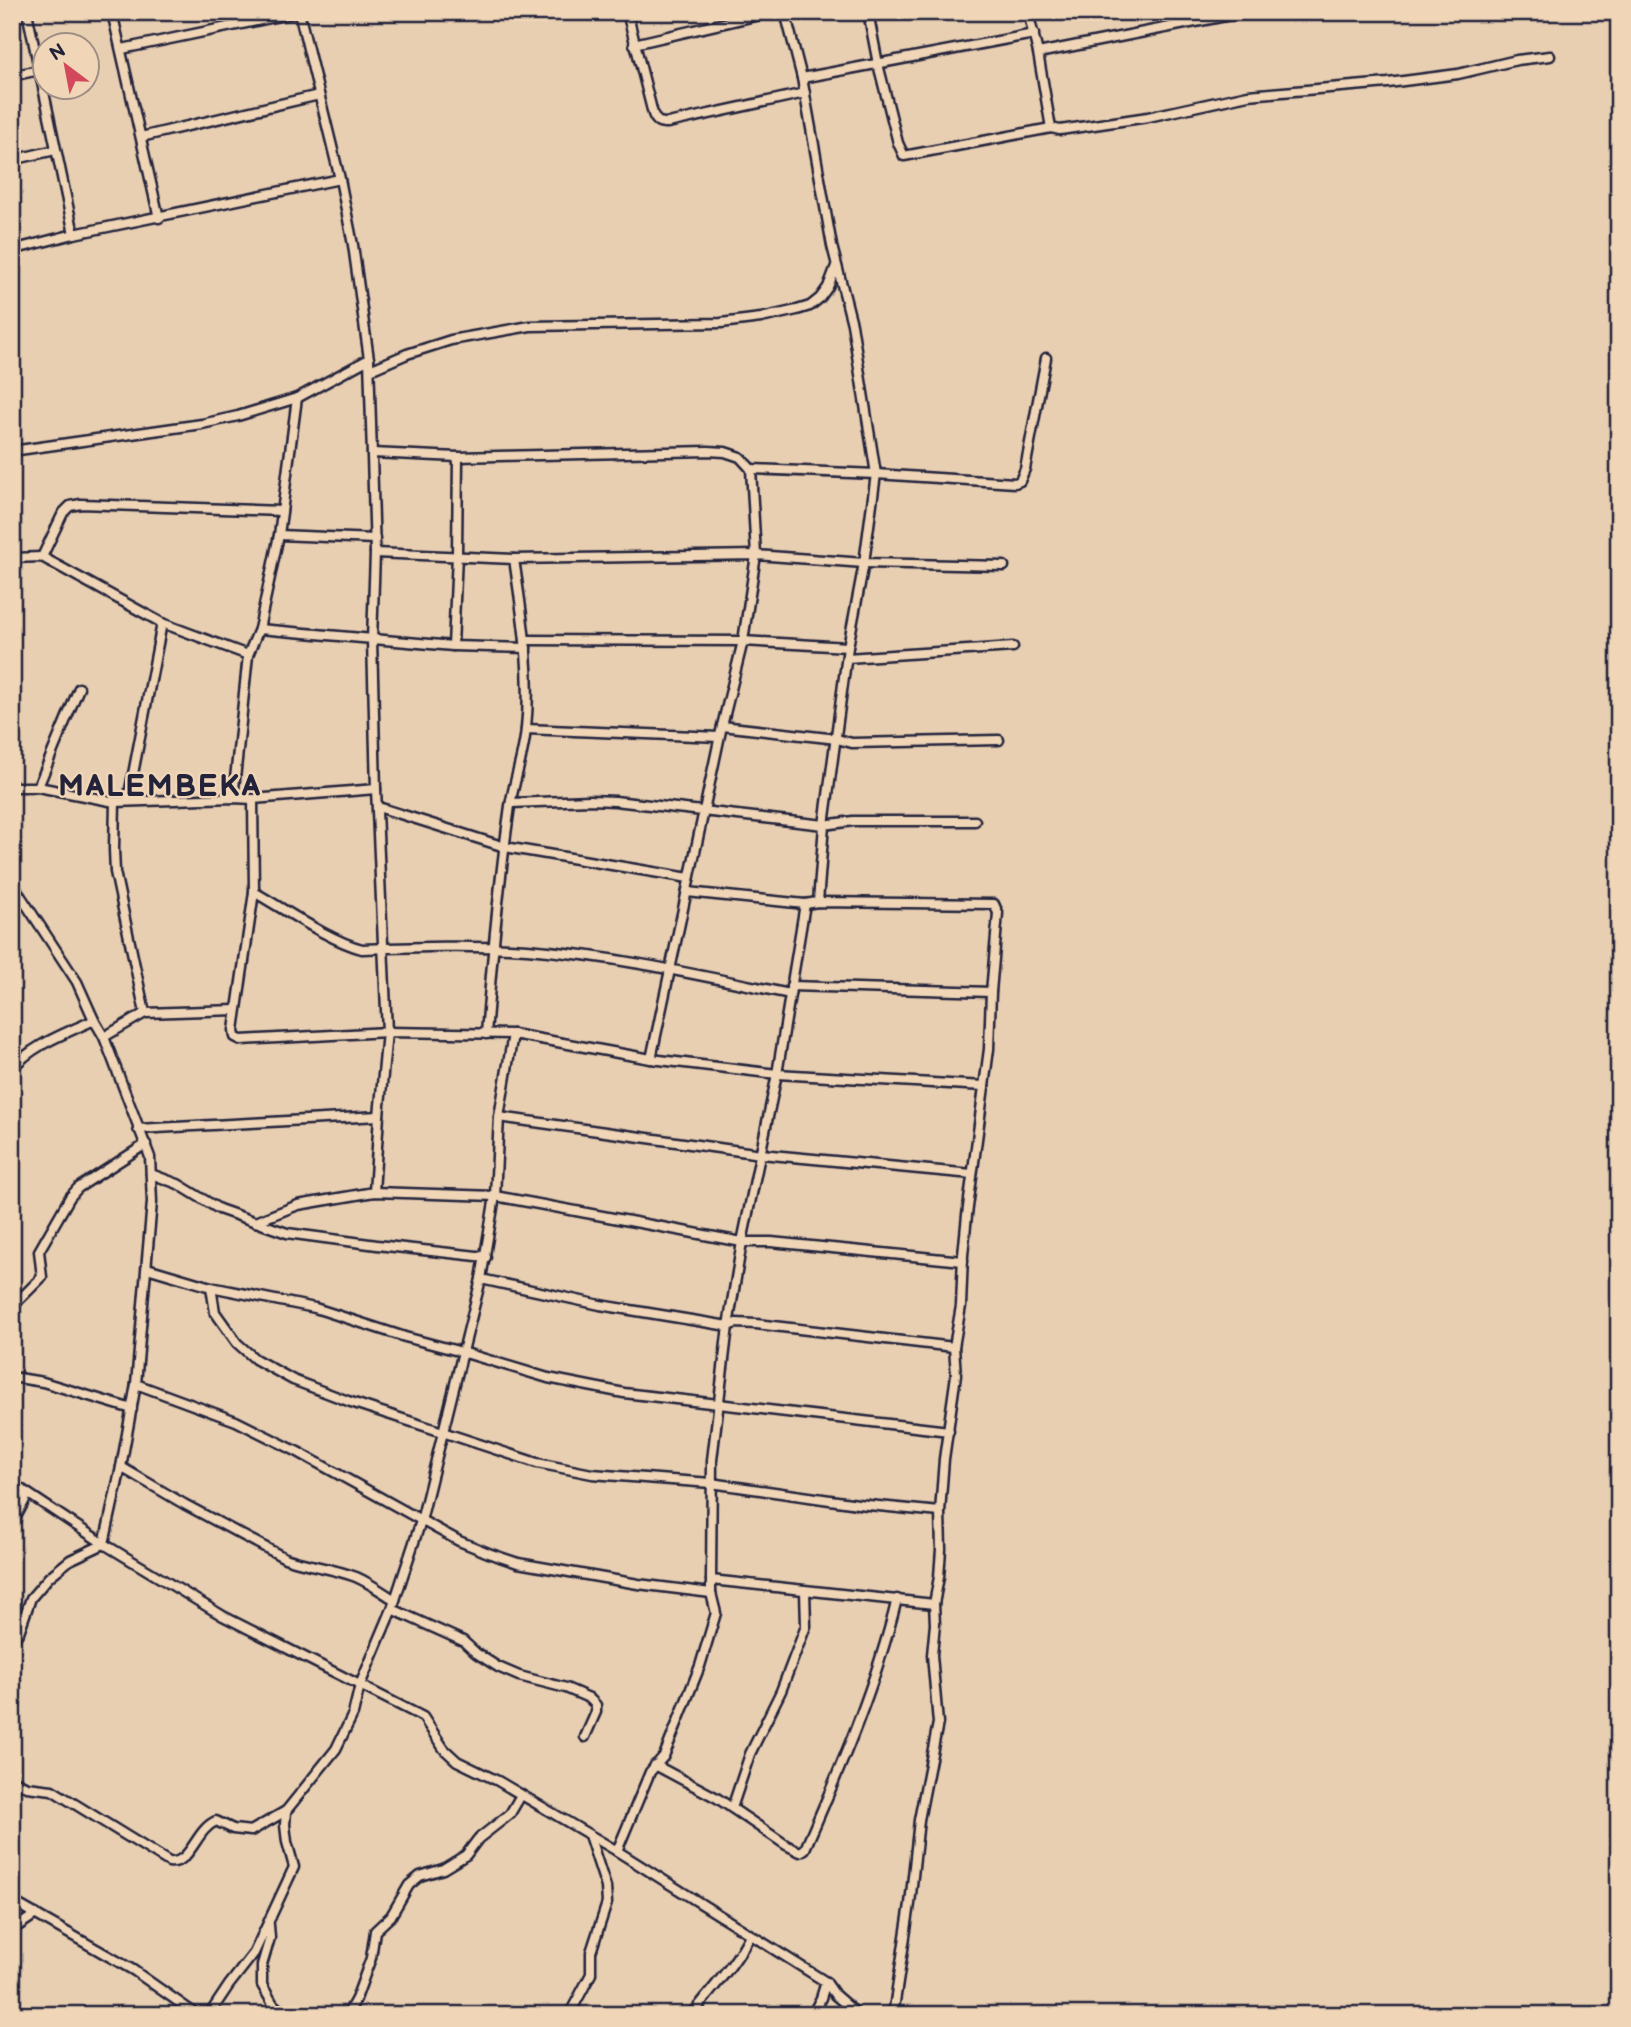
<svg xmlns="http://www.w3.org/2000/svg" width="1631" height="2027" font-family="'Balsamiq Sans',sans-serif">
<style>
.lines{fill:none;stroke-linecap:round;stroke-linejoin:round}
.street-casing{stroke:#22223b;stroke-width:13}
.street{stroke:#f0d6b7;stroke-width:8}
.labels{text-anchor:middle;stroke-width:5;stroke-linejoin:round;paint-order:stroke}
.district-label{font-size:30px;font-weight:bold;letter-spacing:2px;fill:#22223b;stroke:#f0d6b7}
</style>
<rect width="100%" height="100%" fill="#e8cfb2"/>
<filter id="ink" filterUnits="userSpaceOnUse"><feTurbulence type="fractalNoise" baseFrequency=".0143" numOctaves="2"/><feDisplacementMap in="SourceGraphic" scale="14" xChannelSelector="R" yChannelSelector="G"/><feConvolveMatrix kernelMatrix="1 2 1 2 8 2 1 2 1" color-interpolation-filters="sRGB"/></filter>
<g filter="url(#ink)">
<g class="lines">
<defs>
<g id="street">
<path d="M27,12L74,234"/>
<path d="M112,12L159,218"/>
<path d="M299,12L340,179L353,245L369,359L375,553L372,640L376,789L387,1032L379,1116L374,1192"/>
<path d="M627,12L653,114C656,122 659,123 668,123L805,93"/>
<path d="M785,12L802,78L832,246L852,324L876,474L864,563L848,647L824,825L818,902"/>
<path d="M868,12L878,64L898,143L904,156L1051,128"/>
<path d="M1028,12L1038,53L1051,128L1060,130L1148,117L1248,95L1388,83L1458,74L1517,60L1550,56"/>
<path d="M634,44L772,12"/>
<path d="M122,49L299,12"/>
<path d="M1038,53L1246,12"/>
<path d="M12,76L39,70"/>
<path d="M802,78L1034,34"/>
<path d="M141,137L319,95"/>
<path d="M12,160L55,150"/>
<path d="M12,250L74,234L340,179"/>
<path d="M370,370L407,354L451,340L530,326L721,323L761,318L797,310L810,306L820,298L828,287L836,266"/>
<path d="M12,451L202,424L238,416L297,398L369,359"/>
<path d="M372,453L458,457L708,451L725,452L740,457L751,469L756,555L743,641L722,726L651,1059"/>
<path d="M751,469L876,474L1015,483L1020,481L1025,469L1046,358"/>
<path d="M279,535L375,539"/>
<path d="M375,553L514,559L756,555L864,563L1004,566"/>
<path d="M42,557L63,513L70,506L81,504L282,511"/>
<path d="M12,558L42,557L162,623L248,655"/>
<path d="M259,629L453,646L526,648"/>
<path d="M525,640L743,641L848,647"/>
<path d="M453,646L457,555L458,457"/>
<path d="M847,658L1013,647"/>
<path d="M722,726L837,739L852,743L999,740"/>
<path d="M526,729L719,737"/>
<path d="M12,787H38L115,802L233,798L253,799L376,789"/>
<path d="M38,787L79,688"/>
<path d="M233,798L248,655L259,629L279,535L297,398"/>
<path d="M253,799L254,892L234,1030L235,1037L241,1040L387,1032L513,1034L651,1059L777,1074L984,1086"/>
<path d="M128,800L162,623"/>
<path d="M115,802L114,849L115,872L145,1013"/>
<path d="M511,803L590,800L615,801L824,825L853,821H975"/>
<path d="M378,807L505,847L689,878"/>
<path d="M12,883L77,982L94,1020L104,1037L150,1157L152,1202L136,1384L121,1467L104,1544L70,1560L49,1577L31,1598L19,1632L12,1641"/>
<path d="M254,892C284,909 330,941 362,949C417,947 473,945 527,949C616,956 703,976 790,994"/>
<path d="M687,892L805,904L818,902L994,904L998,913L991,992L989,1049L967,1215L963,1255L961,1306L954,1347L956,1375L944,1459L940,1512L941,1549L939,1577L934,1604L935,1624L932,1655L938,1723L919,1820L910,1904L893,2015"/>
<path d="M791,986L991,992"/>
<path d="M486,1034C492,958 499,882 510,806C514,780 524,755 526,728C532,673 522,614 514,559"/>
<path d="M104,1037L145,1013L236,1010"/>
<path d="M12,1069C33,1044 65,1034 94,1020"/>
<path d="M499,1117L761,1154L972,1174"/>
<path d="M138,1129L379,1116"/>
<path d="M151,1174L178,1184L219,1209L287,1233L377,1245L486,1257"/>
<path d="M255,1222L298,1205L374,1192L495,1196L742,1242H771L963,1261"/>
<path d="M147,1268L211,1287L315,1308L405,1337L462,1352L548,1378L624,1393L949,1431"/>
<path d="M481,1279L600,1305L728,1326L736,1323L756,1324L954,1347"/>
<path d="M211,1287L215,1312L237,1343L255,1359L293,1380L348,1401L537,1463L592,1474L711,1483L858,1504L940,1512"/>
<path d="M12,1307L42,1277L39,1251L70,1197L78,1188L146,1144"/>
<path d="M12,1377L43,1382L132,1409"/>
<path d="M136,1384L236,1421L298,1452L459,1541L491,1554L518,1563L638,1584L711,1593"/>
<path d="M121,1467L184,1504L285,1558C308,1566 333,1568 356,1577C370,1583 382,1592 395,1600"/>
<path d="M12,1483L104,1544L223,1616L423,1717L444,1749L457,1761L498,1781L617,1851L826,1982L835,1995L858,2015"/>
<path d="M12,1525L28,1494"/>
<path d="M711,1580L934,1604"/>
<path d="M392,1609L463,1641L476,1653L498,1667L519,1676L566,1688L589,1698L596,1705V1712L585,1737"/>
<path d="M655,1765L717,1798L786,1845L800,1852L805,1849C841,1767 876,1685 897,1599"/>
<path d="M12,1780L27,1787L52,1790L169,1862C191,1865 195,1830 216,1821L233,1829L251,1831L286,1811L336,1749L353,1714L360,1685L392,1609L421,1521L481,1279L495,1196L499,1117L513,1034"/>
<path d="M732,1808L750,1754L781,1691L806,1626L805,1591"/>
<path d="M617,1851L650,1772L664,1756L700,1666L716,1613L711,1593V1580L712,1460L728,1326L742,1242L777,1074L805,904"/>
<path d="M12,1901L133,1970L197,2015"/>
<path d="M269,1925L270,1938L262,1965V1985L273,2004L285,2015"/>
<path d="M12,1930L36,1914"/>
<path d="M209,2015L229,1985L254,1953L294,1867L287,1842L285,1825L286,1811"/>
<path d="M347,2015L356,1999L371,1958L375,1931L391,1916L409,1885L420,1876L443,1869L466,1855L478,1839L510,1814L521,1795"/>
<path d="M569,2015L591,1974V1952L607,1903L606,1887L589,1835"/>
<path d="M692,2015C712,1988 735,1965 750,1935"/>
<path d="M812,2015L821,1998L826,1982"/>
</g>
</defs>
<use href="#street" class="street-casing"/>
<use href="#street" class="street"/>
</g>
</g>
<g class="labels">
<g class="district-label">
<text x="160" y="796">MALEMBEKA</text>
</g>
</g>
<rect width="1631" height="2027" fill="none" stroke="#f0d6b7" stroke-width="42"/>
<rect x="21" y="21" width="1589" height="1985" fill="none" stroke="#22223b" stroke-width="2.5" filter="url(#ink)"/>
<g transform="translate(66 66) rotate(328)"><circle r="33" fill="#f0d6b7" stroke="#9e8e85" stroke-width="2"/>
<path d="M0-5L12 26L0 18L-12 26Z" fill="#d1495b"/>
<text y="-10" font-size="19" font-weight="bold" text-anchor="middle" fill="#22223b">N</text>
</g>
</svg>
